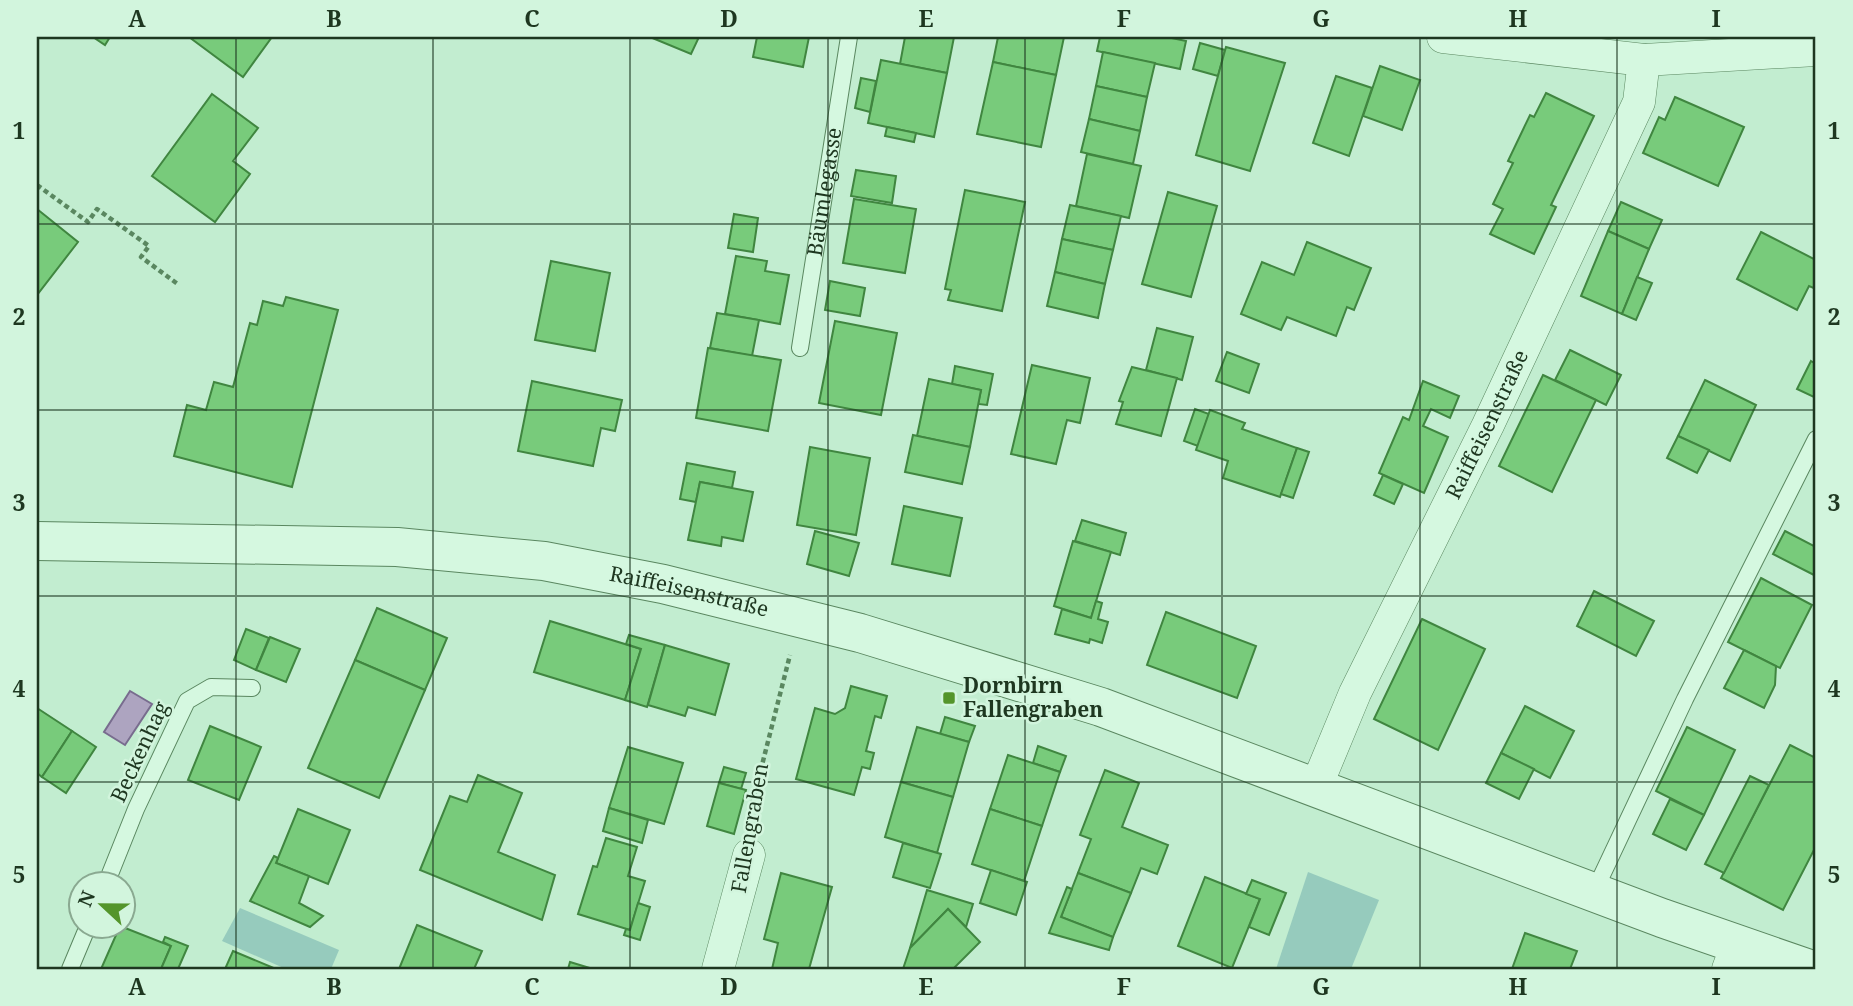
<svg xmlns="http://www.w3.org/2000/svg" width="1853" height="1006" font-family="'Noto Serif',serif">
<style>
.green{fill:#96cbbd}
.water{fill:#ada4c0;stroke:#786c8e;stroke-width:2}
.building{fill:#78cb7b;stroke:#408640;stroke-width:2}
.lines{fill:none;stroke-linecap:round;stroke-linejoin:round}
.service-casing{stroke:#5a8760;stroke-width:18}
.minor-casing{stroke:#5a8760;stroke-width:33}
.tertiary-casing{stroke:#5a8760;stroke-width:40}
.path{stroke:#5a8760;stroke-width:4.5;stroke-dasharray:5 3.5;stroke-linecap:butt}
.service{stroke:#d5f8e0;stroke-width:16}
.minor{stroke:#d5f8e0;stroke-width:32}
.tertiary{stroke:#d5f8e0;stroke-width:38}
.grid{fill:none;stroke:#1e3720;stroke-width:2;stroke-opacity:0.55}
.poi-dot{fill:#54952b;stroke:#d2f5dd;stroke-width:2.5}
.labels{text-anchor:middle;stroke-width:5;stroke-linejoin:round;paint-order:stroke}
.street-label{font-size:21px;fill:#1e3720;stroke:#d2f5dd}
.poi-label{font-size:21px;font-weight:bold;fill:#1e3720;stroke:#d2f5dd;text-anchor:start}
.neatline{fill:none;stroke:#1e3720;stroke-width:2.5}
.grid-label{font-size:23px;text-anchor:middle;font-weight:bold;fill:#1e3720}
</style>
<rect width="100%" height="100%" fill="#c2edd0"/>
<g class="green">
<path d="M1308,872L1379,900L1351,969H1276Z"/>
<path d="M240,908L339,950L331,969H286L222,941Z"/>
</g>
<path class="water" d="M130,691L152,704L125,745L104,732Z"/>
<g class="building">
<path d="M93,37H110L105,45Z"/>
<path d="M189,37H272L243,77Z"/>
<path d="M650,37H699L691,54Z"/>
<path d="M757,37H809L803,67L753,57Z"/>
<path d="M905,37H954L947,73L900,64Z"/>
<path d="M998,37H1064L1056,75L993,62Z"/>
<path d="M1100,37H1167L1186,41L1180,69L1097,51Z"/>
<path d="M1200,43L1225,50L1218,76L1193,69Z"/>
<path d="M1226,47L1285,63L1250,171L1196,155Z"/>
<path d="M1103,52L1155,63L1147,97L1096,86Z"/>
<path d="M881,60L947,73L934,137L868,123Z"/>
<path d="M993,62L1056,75L1041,147L977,134Z"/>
<path d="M1380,66L1420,80L1402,130L1363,116Z"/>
<path d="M1336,76L1372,88L1349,156L1313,143Z"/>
<path d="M861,78L876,81L870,112L855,108Z"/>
<path d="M1096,86L1147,97L1140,131L1089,119Z"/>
<path d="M1546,93L1594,116L1551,205L1556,207L1534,254L1490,234L1503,209L1493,204L1513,163L1508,161L1530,115L1534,117Z"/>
<path d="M212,94L258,128L233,161L250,174L215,222L152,176Z"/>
<path d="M1675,97L1744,127L1718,186L1643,153L1659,117L1665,120Z"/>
<path d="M1089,119L1140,131L1133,164L1081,152Z"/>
<path d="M887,127L916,133L914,142L885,136Z"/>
<path d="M1087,154L1141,166L1129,218L1076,206Z"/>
<path d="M856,170L896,176L892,203L851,196Z"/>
<path d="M965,190L1025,202L1002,311L948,300L951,290L945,289Z"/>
<path d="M1168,192L1217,206L1191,297L1142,284Z"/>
<path d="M854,199L916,209L905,273L843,263Z"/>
<path d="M1621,202L1662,220L1649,249L1608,231Z"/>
<path d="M1070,205L1121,216L1113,250L1062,239Z"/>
<path d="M37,209L78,242L37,295Z"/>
<path d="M734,214L758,218L753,252L728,248Z"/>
<path d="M1608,231L1649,249L1622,314L1581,296Z"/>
<path d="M1761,232L1816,260V289L1809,286L1797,310L1737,279Z"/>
<path d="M1062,239L1113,250L1105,284L1055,272Z"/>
<path d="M1307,242L1371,268L1354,310L1347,307L1336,336L1287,317L1281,330L1241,314L1262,262L1294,275Z"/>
<path d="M736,256L767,261L765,271L789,275L780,324L725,314Z"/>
<path d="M551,261L610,273L595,351L535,340Z"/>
<path d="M1055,272L1105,284L1098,318L1047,306Z"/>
<path d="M1637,277L1652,283L1636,320L1622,314Z"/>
<path d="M830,281L865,288L860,316L825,310Z"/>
<path d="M286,297L338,310L292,487L174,456L187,405L206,410L214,382L233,387L250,323L257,325L263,301L283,306Z"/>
<path d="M717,313L759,320L752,356L710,348Z"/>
<path d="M835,321L897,333L881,415L819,403Z"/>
<path d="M1157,328L1193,337L1182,380L1146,370Z"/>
<path d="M708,348L781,360L768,431L696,418Z"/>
<path d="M1570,350L1621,375L1606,405L1555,380Z"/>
<path d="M1227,352L1259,364L1249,393L1216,381Z"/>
<path d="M1811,361L1816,364V398L1797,389Z"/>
<path d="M1032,365L1090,378L1080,423L1067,420L1056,464L1011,454Z"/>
<path d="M955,366L993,374L987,405L978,404L981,390L952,384Z"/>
<path d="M1132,367L1177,378L1161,436L1116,424L1123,402L1119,401Z"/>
<path d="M1543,375L1596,400L1552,492L1499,466Z"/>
<path d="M929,379L981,390L970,447L917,436Z"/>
<path d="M1705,380L1756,405L1730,461L1678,436Z"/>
<path d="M532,381L622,400L615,431L601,428L593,466L518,451Z"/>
<path d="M1423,381L1459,396L1450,418L1431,409L1423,426L1448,437L1424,493L1379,473L1403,417L1409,420Z"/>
<path d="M1195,409L1209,414L1198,446L1184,441Z"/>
<path d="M1210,410L1245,423L1242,429L1297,448L1280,497L1223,478L1228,461L1196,450Z"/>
<path d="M913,435L970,447L962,484L905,472Z"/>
<path d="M1678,436L1709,450L1697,473L1667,458Z"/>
<path d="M810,447L870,458L856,535L797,525Z"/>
<path d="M1297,448L1309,452L1293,498L1281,494Z"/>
<path d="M687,463L735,472L732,488L700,482L696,502L680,499Z"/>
<path d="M1383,475L1403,484L1394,504L1374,495Z"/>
<path d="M700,482L753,492L743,541L722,537L721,546L688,540Z"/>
<path d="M904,506L962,518L950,576L892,564Z"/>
<path d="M1082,520L1126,533L1120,555L1075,541Z"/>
<path d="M815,531L859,543L849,576L807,564Z"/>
<path d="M1785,531L1816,547V576L1773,554Z"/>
<path d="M1073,541L1111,552L1091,618L1054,606Z"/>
<path d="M1761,578L1812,605L1780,668L1728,642Z"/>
<path d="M1594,591L1654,621L1636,656L1577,626Z"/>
<path d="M1096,601L1102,603L1098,619L1108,622L1102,643L1090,639L1089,643L1055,634L1062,609L1091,618Z"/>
<path d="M377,608L447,638L425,690L355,660Z"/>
<path d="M1166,612L1256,646L1237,698L1147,665Z"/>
<path d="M1422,619L1485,649L1438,750L1374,719Z"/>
<path d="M550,621L641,649L625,700L534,672Z"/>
<path d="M246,629L269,638L256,670L234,660Z"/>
<path d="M629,635L665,645L647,707L625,700L641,649L626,644Z"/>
<path d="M270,637L300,649L286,682L256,670Z"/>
<path d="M665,645L729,664L715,715L688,707L685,716L648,705Z"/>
<path d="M1744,650L1776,666L1775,685L1764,708L1724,688Z"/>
<path d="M355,660L425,690L379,798L308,768Z"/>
<path d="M851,686L887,696L881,718L875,716L866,751L874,753L870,769L862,767L854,795L796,779L815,708L835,714L845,708Z"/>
<path d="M1525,706L1574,731L1550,778L1501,753Z"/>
<path d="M37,708L72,731L42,777L37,773Z"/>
<path d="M945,717L975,726L969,742L940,734Z"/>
<path d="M210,726L261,747L239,800L188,780Z"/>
<path d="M917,727L969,742L953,797L901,782Z"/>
<path d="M1687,727L1735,750L1704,815L1656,791Z"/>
<path d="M72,731L96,747L66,793L42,777Z"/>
<path d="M1790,745L1816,758V846L1783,910L1721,878Z"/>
<path d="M1038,746L1066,756L1060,772L1033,763Z"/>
<path d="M628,747L683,763L664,824L609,808Z"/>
<path d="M1501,753L1534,769L1519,799L1486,783Z"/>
<path d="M1008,755L1060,772L1042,826L990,809Z"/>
<path d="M724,767L746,773L741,789L719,783Z"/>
<path d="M1105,770L1139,783L1122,827L1168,845L1157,874L1141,868L1131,893L1078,873L1091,839L1080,835Z"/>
<path d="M478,775L522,793L498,852L555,875L542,920L420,870L450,796L467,802Z"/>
<path d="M1750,776L1769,785L1724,873L1705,864Z"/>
<path d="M901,782L953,797L937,853L885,837Z"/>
<path d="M719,783L746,790L734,834L707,826Z"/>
<path d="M1670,799L1704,815L1686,850L1653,834Z"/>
<path d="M609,808L648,820L642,843L603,831Z"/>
<path d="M298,809L350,830L328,884L276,863Z"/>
<path d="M990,809L1042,826L1024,881L972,864Z"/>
<path d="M606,838L637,847L628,876L645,881L630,930L578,914L593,866L597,867Z"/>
<path d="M903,843L941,854L930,888L893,877Z"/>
<path d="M274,856L278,858L276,863L309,876L299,903L323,916L310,927L250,901Z"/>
<path d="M991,870L1027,882L1016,915L980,903Z"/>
<path d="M781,873L832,887L809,969H772L778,943L764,939Z"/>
<path d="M1078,873L1131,893L1113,937L1061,917Z"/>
<path d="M1205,877L1260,899L1232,968L1178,946Z"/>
<path d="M1252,880L1286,893L1269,935L1249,927L1260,899L1246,894Z"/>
<path d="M1067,887L1072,889L1061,917L1113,937L1109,950L1049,933Z"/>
<path d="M927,890L973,904L966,927L948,909L910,948Z"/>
<path d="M638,903L650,907L640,940L624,935L626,929L630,930Z"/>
<path d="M948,909L980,942L953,969H903L910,948Z"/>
<path d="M417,925L482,951L474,969H399Z"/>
<path d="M120,926L171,946L161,969H101Z"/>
<path d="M1525,933L1577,951L1570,969H1512Z"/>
<path d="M165,937L188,946L178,969H161L171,946L163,942Z"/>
<path d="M233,951L276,969H225Z"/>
<path d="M570,962L593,969H568Z"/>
</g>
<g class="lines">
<defs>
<g id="service">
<path id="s1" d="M800,348L849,37"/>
<path d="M106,884L136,809L187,701L211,687L252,688"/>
<path d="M1594,892L1685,699L1816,439"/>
<path d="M70,969L88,926"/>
</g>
<g id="minor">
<path d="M1443,37L1644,60L1816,50"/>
<path id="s2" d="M1316,787L1355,693L1488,425L1639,102L1644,60"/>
<path d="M718,969L749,855"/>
<path d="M1728,969L1737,945"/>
</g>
<g id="tertiary">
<path id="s3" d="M37,541L397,547L544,561L663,584L860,633L1101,707L1662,918L1809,969"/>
</g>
</defs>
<use href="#service" class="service-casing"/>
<use href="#minor" class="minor-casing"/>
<use href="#tertiary" class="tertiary-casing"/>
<g class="path">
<path d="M37,185L88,222L97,209L149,246L141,257L179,285"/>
<path d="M748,820L790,655"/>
</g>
<use href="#service" class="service"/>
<use href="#minor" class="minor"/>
<use href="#tertiary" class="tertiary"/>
</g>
<path class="grid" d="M236,37V969M433,37V969M630,37V969M828,37V969M1025,37V969M1222,37V969M1420,37V969M1617,37V969M37,224H1816M37,410H1816M37,596H1816M37,782H1816"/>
<rect class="poi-dot" x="942" y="691" width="14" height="14" rx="3.5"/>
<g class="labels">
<g class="street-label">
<text dy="7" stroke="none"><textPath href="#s1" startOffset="158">Bäumlegasse</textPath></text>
<text dy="7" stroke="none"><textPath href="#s2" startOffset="401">Raiffeisenstraße</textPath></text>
<text dy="7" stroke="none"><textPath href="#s3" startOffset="656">Raiffeisenstraße</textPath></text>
<text transform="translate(140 752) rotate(-65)" y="7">Beckenhag</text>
<text transform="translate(750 828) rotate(-80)" y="7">Fallengraben</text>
</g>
<g class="poi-label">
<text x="963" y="693">Dornbirn<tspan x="963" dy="24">Fallengraben</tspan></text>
</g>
</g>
<rect width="1853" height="1006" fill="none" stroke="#d2f5dd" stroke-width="77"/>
<g transform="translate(102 905) rotate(292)"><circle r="33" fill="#d2f5dd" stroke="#8aa991" stroke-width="2"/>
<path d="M0-5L12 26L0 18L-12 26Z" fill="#54952b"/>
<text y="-10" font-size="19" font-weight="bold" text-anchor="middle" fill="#1e3720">N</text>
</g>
<rect x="38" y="38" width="1776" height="930" class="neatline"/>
<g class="grid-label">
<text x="137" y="27">A</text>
<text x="334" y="27">B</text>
<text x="532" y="27">C</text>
<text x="729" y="27">D</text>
<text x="926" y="27">E</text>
<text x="1124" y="27">F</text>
<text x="1321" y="27">G</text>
<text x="1518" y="27">H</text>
<text x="1716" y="27">I</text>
<text x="19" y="139">1</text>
<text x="1834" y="139">1</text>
<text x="19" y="325">2</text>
<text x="1834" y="325">2</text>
<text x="19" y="511">3</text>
<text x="1834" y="511">3</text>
<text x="19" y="697">4</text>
<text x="1834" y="697">4</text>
<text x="19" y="883">5</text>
<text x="1834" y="883">5</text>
<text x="137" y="995">A</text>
<text x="334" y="995">B</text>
<text x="532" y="995">C</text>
<text x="729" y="995">D</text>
<text x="926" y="995">E</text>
<text x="1124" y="995">F</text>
<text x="1321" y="995">G</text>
<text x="1518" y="995">H</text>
<text x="1716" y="995">I</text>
</g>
</svg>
